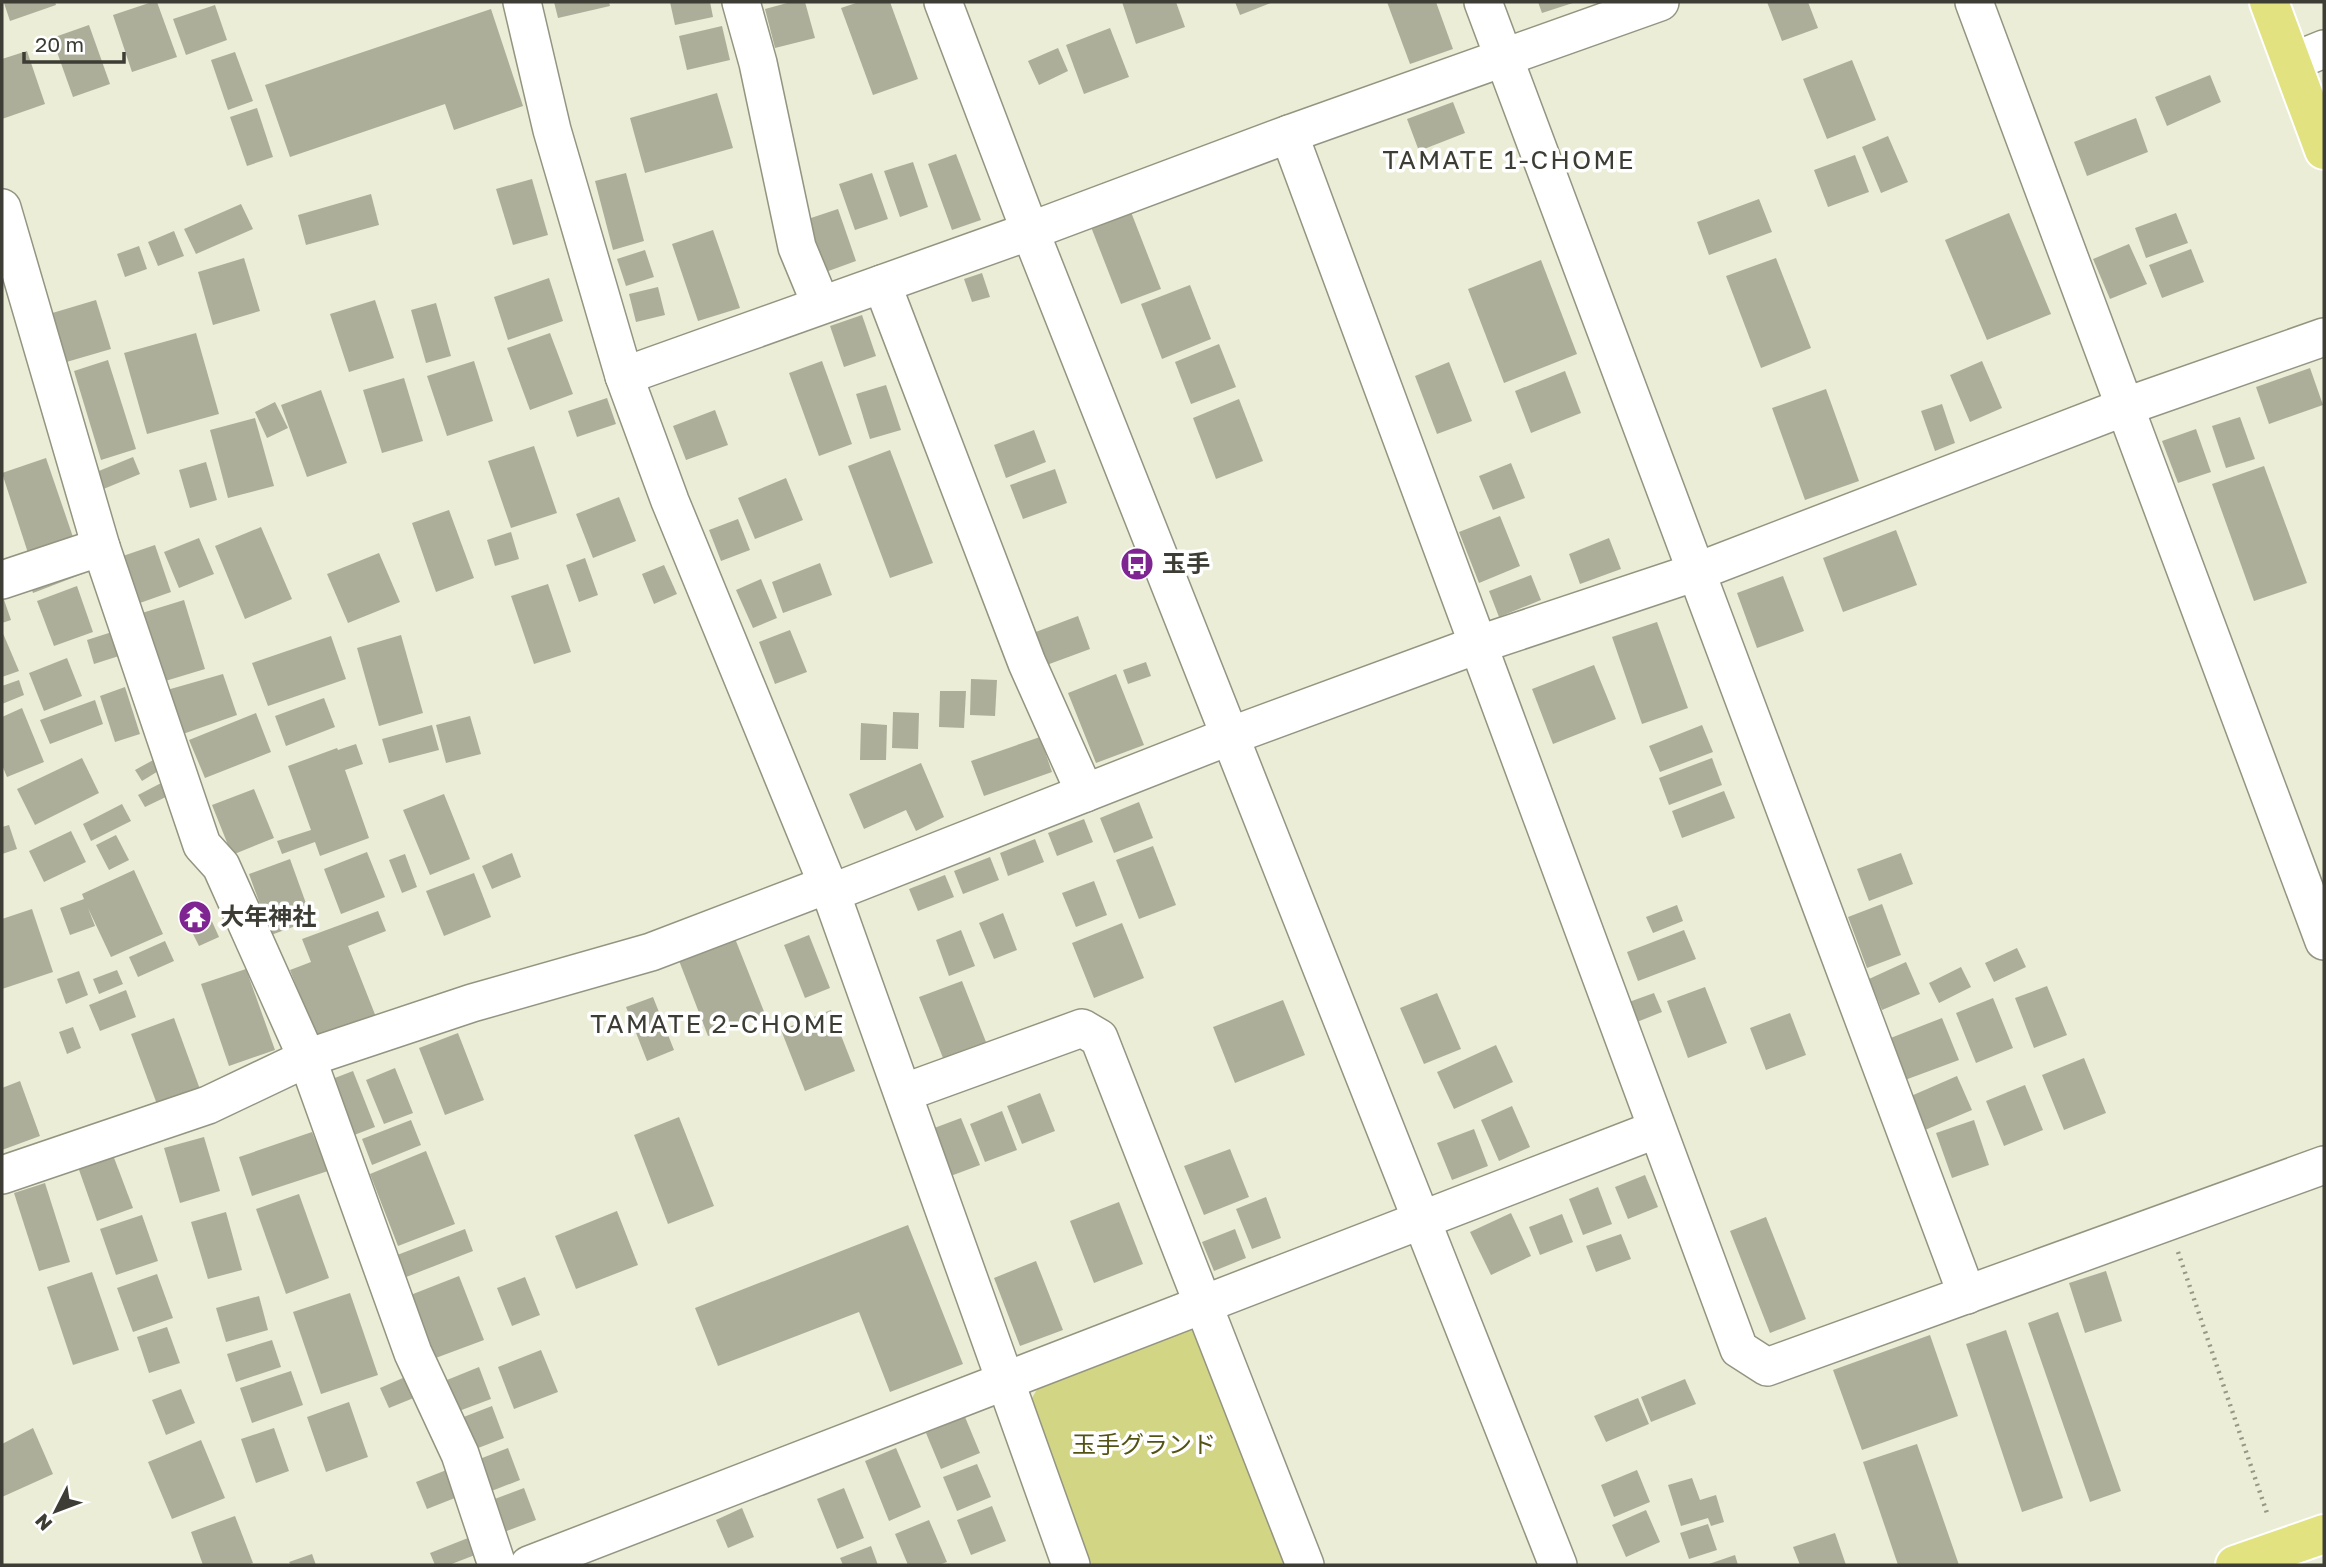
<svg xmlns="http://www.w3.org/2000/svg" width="2326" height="1567" font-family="'Golos Text','Noto Sans JP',sans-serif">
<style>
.green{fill:#d2d583}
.building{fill:#adae9a}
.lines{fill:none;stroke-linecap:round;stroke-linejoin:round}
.minor-casing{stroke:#939581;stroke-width:40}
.major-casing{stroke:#fff;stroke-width:42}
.path{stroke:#969787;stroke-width:4.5;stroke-dasharray:2 5;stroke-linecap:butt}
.minor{stroke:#fff;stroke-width:37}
.major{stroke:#e2e380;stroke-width:38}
.labels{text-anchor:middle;stroke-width:7;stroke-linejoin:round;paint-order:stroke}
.poi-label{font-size:24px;font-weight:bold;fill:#3d3d35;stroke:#fff;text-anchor:start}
.park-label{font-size:24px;fill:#535314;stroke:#fff}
.neighbourhood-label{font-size:26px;letter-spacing:2px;fill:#3d3d35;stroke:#fff}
</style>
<rect width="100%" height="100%" fill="#ebedd7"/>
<path class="green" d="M1181,1327L1191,1329L1200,1336L1290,1565H1092L1035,1421L1032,1398L1039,1386Z"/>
<g class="building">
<path d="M8,2H55L56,5L10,21L4,3Z"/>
<path d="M152,2H157L177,57L132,72L113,15Z"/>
<path d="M554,2H609L610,6L558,18Z"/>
<path d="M670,2H710L713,17L675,25Z"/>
<path d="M791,2H805L815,38L775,48L765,9Z"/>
<path d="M859,2H890L918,79L873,95L841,8Z"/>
<path d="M1122,2H1176L1185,27L1136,44Z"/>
<path d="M1235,2H1273L1240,15Z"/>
<path d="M1387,2H1436L1453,49L1410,64Z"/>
<path d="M1538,2H1576L1542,13Z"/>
<path d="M1767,2H1808L1818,28L1782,41Z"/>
<path d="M215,5L227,40L186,55L173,19Z"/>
<path d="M491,9L523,106L454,130L445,104L290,157L265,85Z"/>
<path d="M89,25L110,84L73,97L52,38Z"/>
<path d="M722,26L730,60L687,70L679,36Z"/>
<path d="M1110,28L1129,77L1084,94L1066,45Z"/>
<path d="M1058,48L1068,71L1039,85L1028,61Z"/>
<path d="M27,51L45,104L2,119V59Z"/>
<path d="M235,52L253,101L228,110L211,60Z"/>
<path d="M1852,60L1876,120L1827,139L1803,79Z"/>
<path d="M2210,75L2221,102L2167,126L2155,97Z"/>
<path d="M717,93L733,148L645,173L630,118Z"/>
<path d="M1453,102L1465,133L1419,151L1407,119Z"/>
<path d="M257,108L273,157L247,166L230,117Z"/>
<path d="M2136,118L2148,152L2087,176L2074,142Z"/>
<path d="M1888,136L1908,182L1881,193L1862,147Z"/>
<path d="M956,154L981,220L952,230L928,164Z"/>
<path d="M1855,155L1869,192L1828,207L1814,170Z"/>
<path d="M913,162L928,207L900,217L884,171Z"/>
<path d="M626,173L644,241L613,250L595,181Z"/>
<path d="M872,173L888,219L855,230L839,184Z"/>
<path d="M532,179L548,235L513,245L496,189Z"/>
<path d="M371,194L379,225L306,245L298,215Z"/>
<path d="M1759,199L1772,232L1709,255L1697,222Z"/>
<path d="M241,204L253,229L196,254L184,229Z"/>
<path d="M838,209L856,261L823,273L805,220Z"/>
<path d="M1131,212L1161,289L1121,304L1091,227Z"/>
<path d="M2009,213L2051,314L1987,340L1945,240Z"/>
<path d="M2176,213L2188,243L2146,258L2135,228Z"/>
<path d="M713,230L740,308L698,321L672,244Z"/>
<path d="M174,231L184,256L158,266L148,242Z"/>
<path d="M2129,244L2147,284L2110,299L2093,259Z"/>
<path d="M139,246L147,269L125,277L117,254Z"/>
<path d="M2191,249L2204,282L2162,298L2149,265Z"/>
<path d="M645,250L654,277L626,286L617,259Z"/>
<path d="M244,258L260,311L213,325L198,272Z"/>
<path d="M1776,258L1811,348L1761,368L1726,276Z"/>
<path d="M1541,260L1577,354L1504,383L1468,289Z"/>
<path d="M982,273L990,297L972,302L964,279Z"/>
<path d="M549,278L563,321L508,340L494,297Z"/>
<path d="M1190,285L1211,339L1162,359L1141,304Z"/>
<path d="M658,287L665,315L636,322L629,294Z"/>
<path d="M96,300L111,349L63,363L49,314Z"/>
<path d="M375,300L394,358L349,372L330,314Z"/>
<path d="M436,303L451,356L426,363L411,310Z"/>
<path d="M862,315L876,356L844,367L830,326Z"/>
<path d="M196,333L219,414L147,434L124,353Z"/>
<path d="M550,333L573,394L530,410L507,348Z"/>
<path d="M1219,344L1236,387L1191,404L1175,362Z"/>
<path d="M108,360L136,449L101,460L74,371Z"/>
<path d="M474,361L493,421L447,436L427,376Z"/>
<path d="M822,361L852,444L819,456L789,373Z"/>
<path d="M1982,361L2002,408L1970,422L1950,375Z"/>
<path d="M1449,362L1472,421L1437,434L1415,376Z"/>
<path d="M2310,368L2323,405L2269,424L2256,387Z"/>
<path d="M1565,371L1581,413L1531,433L1515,391Z"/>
<path d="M404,378L423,441L382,453L363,390Z"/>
<path d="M886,385L901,430L870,439L856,394Z"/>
<path d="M1826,389L1859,481L1805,500L1772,408Z"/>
<path d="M321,390L347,463L307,477L281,405Z"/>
<path d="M607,398L616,424L577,437L568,411Z"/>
<path d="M1239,399L1263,461L1216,479L1193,418Z"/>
<path d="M275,402L288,428L267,438L255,412Z"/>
<path d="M1942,404L1955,443L1935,451L1921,411Z"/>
<path d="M715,410L728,445L686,460L673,426Z"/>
<path d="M2240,417L2255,459L2226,468L2212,426Z"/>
<path d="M255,418L274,486L228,498L210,430Z"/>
<path d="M2196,429L2211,472L2178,483L2162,441Z"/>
<path d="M1034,430L1046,462L1006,478L994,445Z"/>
<path d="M534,446L557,513L511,528L488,461Z"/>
<path d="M890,450L933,563L890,578L848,466Z"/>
<path d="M133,457L140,474L101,490L94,473Z"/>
<path d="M46,458L73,537L28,553L2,473Z"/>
<path d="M206,462L217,500L190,508L179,470Z"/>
<path d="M1511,463L1525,498L1493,510L1479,476Z"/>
<path d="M2264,466L2307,583L2254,601L2212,484Z"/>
<path d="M1055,469L1067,503L1023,519L1010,485Z"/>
<path d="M786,478L803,520L755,539L738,498Z"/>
<path d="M619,497L636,541L593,558L576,514Z"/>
<path d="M449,510L474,578L436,592L412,523Z"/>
<path d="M1500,516L1520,566L1479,583L1459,532Z"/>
<path d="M738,519L750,550L721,561L709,530Z"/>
<path d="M261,527L292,599L245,619L215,546Z"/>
<path d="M1896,530L1917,585L1843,612L1823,558Z"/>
<path d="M511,532L519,559L495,566L487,540Z"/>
<path d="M199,538L214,574L179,588L164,552Z"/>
<path d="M1609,538L1621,569L1580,584L1569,554Z"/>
<path d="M155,545L171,592L137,604L120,557Z"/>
<path d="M379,553L400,602L348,623L327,574Z"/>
<path d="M585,558L598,595L579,602L566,565Z"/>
<path d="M80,560L85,573L33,593L28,580Z"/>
<path d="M820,563L832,595L783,613L772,582Z"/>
<path d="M664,565L677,594L654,604L642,574Z"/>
<path d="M1531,575L1541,600L1499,617L1489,591Z"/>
<path d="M1783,576L1804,631L1757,648L1737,593Z"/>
<path d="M761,579L777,618L753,628L736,590Z"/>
<path d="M548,584L571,652L534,664L511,596Z"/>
<path d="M77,586L93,632L54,646L37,601Z"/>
<path d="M2,594L11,620L2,623Z"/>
<path d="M184,600L205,669L162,682L142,613Z"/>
<path d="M1078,616L1090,649L1044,666L1033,633Z"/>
<path d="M1657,622L1688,708L1642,724L1612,637Z"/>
<path d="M790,630L807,672L775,684L759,642Z"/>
<path d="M2,631L19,671L2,677Z"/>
<path d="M115,631L122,655L94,664L87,640Z"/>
<path d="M401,635L423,713L379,726L357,648Z"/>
<path d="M331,636L346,679L268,706L252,663Z"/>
<path d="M67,658L82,696L44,711L29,673Z"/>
<path d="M1146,662L1151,676L1128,684L1123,670Z"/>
<path d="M1594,665L1616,719L1553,744L1532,689Z"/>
<path d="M223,674L237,715L180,735L167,690Z"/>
<path d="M1116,674L1144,745L1096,763L1068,693Z"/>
<path d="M971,679L997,680L995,716L970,715Z"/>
<path d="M19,680L24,695L2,704V686Z"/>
<path d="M125,687L140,734L115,742L100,696Z"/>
<path d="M940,691H966L964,728L939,727Z"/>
<path d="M324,698L335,727L286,746L275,716Z"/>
<path d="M95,700L103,724L50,744L40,720Z"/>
<path d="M22,708L44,762L7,777L2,765V717Z"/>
<path d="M893,712L919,713L918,749L892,748Z"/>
<path d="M256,713L271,752L205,778L189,740Z"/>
<path d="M470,716L481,754L446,763L436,725Z"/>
<path d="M861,723L887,725L886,760H860Z"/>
<path d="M432,725L439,750L389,763L382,739Z"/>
<path d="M1702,725L1713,752L1660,772L1649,746Z"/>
<path d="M1040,737L1052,772L984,796L971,761Z"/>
<path d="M356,744L363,764L345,770L369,838L320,856L315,842L282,854L277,841L311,830L288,766L337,748L338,750Z"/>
<path d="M82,758L99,793L35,825L17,789Z"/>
<path d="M1712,758L1722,785L1669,805L1659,778Z"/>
<path d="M155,759L160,770L142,781L135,770Z"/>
<path d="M921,763L944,817L916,831L906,810L864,829L849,794Z"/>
<path d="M165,781L172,794L145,807L138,795Z"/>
<path d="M254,789L274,838L232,855L212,805Z"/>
<path d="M1724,791L1735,818L1682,838L1672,811Z"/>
<path d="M444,794L470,859L430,875L403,810Z"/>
<path d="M1139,802L1153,838L1114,853L1100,818Z"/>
<path d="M122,804L131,821L91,841L83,824Z"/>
<path d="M1084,819L1093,842L1057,856L1048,833Z"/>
<path d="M9,825L17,849L2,854V827Z"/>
<path d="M71,831L86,862L44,882L29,851Z"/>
<path d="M116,835L129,860L109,870L96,845Z"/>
<path d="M1035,839L1044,862L1008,876L1000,853Z"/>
<path d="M1153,846L1176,905L1139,919L1116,860Z"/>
<path d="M367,852L385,897L341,914L324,869Z"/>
<path d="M512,853L521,877L492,889L482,866Z"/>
<path d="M1901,853L1913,884L1869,901L1857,869Z"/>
<path d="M405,854L417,887L402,893L389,860Z"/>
<path d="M990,857L999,880L963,894L954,871Z"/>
<path d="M290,859L312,920L271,935L249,874Z"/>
<path d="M134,870L163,934L111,957L88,908L95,926L70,935L60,908L84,899L82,894Z"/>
<path d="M474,873L491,917L444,936L426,891Z"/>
<path d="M945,875L954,897L918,911L909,889Z"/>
<path d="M1094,881L1107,915L1076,927L1062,893Z"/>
<path d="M1882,904L1901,955L1867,968L1848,917Z"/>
<path d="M1677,905L1683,921L1653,933L1646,917Z"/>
<path d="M32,909L53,972L2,989V919Z"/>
<path d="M378,911L386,931L348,946L378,1022L319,1044L290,970L311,962L302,939Z"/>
<path d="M1003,913L1017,950L994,959L979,923Z"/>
<path d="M210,917L219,937L199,946L189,926Z"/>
<path d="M1122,923L1144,978L1094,998L1072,943Z"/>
<path d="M961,930L975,966L949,976L936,940Z"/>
<path d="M1684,930L1696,959L1638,981L1627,952Z"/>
<path d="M809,935L830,988L805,998L784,945Z"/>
<path d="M734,936L765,1014L708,1036L678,958Z"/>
<path d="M165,941L174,961L138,977L129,957Z"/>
<path d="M2017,948L2026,967L1994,982L1985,963Z"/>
<path d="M1906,962L1920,994L1882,1010L1869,979Z"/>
<path d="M1961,967L1971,987L1939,1003L1929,983Z"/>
<path d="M246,969L275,1050L229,1066L201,984Z"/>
<path d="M117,970L123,984L99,994L93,979Z"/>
<path d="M79,971L88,995L66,1004L57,979Z"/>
<path d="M962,981L986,1042L943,1058L919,997Z"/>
<path d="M2047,986L2067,1035L2034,1048L2015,998Z"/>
<path d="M1705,987L1727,1043L1688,1058L1667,1001Z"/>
<path d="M126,990L136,1017L100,1031L89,1005Z"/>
<path d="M1437,993L1461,1049L1424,1064L1400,1008Z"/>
<path d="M1654,993L1662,1012L1637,1022L1629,1002Z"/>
<path d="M653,997L674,1050L647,1061L626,1007Z"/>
<path d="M1993,998L2013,1048L1976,1063L1956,1013Z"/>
<path d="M1283,1000L1305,1055L1235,1083L1213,1027Z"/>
<path d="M831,1010L855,1071L805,1091L781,1030Z"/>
<path d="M1790,1013L1806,1055L1766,1070L1750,1028Z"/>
<path d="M174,1018L201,1092L158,1107L131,1034Z"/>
<path d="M1942,1018L1959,1060L1905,1080L1888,1039Z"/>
<path d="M73,1027L81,1048L67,1054L59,1032Z"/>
<path d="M458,1033L484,1100L445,1115L419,1048Z"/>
<path d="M1496,1045L1513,1082L1454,1109L1437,1072Z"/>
<path d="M2084,1058L2106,1113L2064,1130L2042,1075Z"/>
<path d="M395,1068L413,1113L384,1124L366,1080Z"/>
<path d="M353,1071L375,1127L349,1137L327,1081Z"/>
<path d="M1957,1076L1972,1110L1925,1130L1911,1096Z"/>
<path d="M20,1081L40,1136L2,1150V1088Z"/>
<path d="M2025,1085L2043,1130L2004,1146L1986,1101Z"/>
<path d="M1040,1093L1055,1131L1022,1144L1007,1106Z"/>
<path d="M1512,1106L1530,1147L1499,1161L1481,1120Z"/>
<path d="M1002,1111L1017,1150L985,1162L970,1124Z"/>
<path d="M679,1117L714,1206L668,1224L634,1135Z"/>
<path d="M961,1118L980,1165L948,1177L929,1130Z"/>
<path d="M411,1120L421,1145L372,1165L362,1139Z"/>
<path d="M1974,1120L1989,1165L1952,1178L1936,1133Z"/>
<path d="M1474,1129L1488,1166L1452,1180L1437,1143Z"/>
<path d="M312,1132L328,1171L252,1196L239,1157Z"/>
<path d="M204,1137L220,1191L180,1203L164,1148Z"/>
<path d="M1230,1149L1249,1197L1204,1215L1184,1166Z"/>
<path d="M426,1151L455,1224L398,1246L370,1174Z"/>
<path d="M113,1155L133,1208L97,1221L78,1167Z"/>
<path d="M1645,1175L1658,1207L1628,1219L1615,1187Z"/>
<path d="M45,1183L70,1262L39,1271L14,1193Z"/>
<path d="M1598,1187L1612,1224L1583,1235L1569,1199Z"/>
<path d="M299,1194L329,1278L286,1294L256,1209Z"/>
<path d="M1266,1197L1281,1238L1252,1249L1236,1209Z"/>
<path d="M1119,1202L1143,1264L1094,1283L1070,1221Z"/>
<path d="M617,1211L638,1265L576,1289L555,1236Z"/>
<path d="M226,1212L242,1270L208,1279L191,1222Z"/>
<path d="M1511,1213L1531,1256L1491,1275L1470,1232Z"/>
<path d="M1562,1214L1573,1242L1540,1255L1529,1227Z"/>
<path d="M142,1215L158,1261L116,1275L100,1229Z"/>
<path d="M1766,1217L1806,1319L1770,1333L1730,1231Z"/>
<path d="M908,1225L963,1364L890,1392L859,1312L718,1366L695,1308Z"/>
<path d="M465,1229L473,1251L401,1279L392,1257Z"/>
<path d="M1235,1229L1246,1258L1214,1271L1202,1242Z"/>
<path d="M1621,1234L1631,1259L1596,1272L1586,1246Z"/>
<path d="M1036,1261L1063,1330L1020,1346L994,1278Z"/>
<path d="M2106,1271L2122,1321L2085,1333L2069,1283Z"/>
<path d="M92,1272L119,1350L73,1365L47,1287Z"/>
<path d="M157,1274L173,1318L133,1332L117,1288Z"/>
<path d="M459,1276L484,1340L433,1359L408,1296Z"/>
<path d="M525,1277L540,1315L512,1326L497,1288Z"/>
<path d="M350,1293L378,1375L321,1394L293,1312Z"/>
<path d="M259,1296L268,1330L226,1342L216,1308Z"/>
<path d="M2058,1312L2121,1491L2090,1502L2028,1323Z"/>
<path d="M167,1327L180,1363L149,1373L137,1337Z"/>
<path d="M2006,1330L2063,1498L2022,1512L1966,1344Z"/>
<path d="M1930,1335L1958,1416L1862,1450L1833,1370Z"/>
<path d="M272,1340L281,1367L236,1382L227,1354Z"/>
<path d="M541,1350L558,1392L514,1409L498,1367Z"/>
<path d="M479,1367L491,1399L459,1411L447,1380Z"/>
<path d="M291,1371L303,1405L252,1423L240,1388Z"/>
<path d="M412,1374L421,1395L389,1408L380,1388Z"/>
<path d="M1685,1379L1696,1404L1651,1422L1641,1397Z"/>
<path d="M181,1389L195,1423L166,1435L152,1400Z"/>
<path d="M1638,1398L1649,1424L1606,1442L1594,1416Z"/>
<path d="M349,1402L368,1457L326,1472L307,1417Z"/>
<path d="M492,1406L504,1438L473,1450L461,1418Z"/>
<path d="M965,1417L980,1453L941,1469L926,1433Z"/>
<path d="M33,1428L53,1474L2,1497V1444Z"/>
<path d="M274,1428L289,1471L256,1483L241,1439Z"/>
<path d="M201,1440L225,1498L172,1519L148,1462Z"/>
<path d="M1917,1444L1959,1565H1898L1863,1462Z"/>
<path d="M508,1448L520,1480L489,1492L477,1460Z"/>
<path d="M896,1448L921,1507L889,1521L865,1461Z"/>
<path d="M977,1464L991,1497L957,1511L943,1477Z"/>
<path d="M449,1469L460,1496L427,1509L416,1482Z"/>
<path d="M1637,1470L1650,1502L1614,1517L1601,1485Z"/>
<path d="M1692,1478L1700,1500L1716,1495L1724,1522L1711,1526L1708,1518L1681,1526L1668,1485Z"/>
<path d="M524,1488L536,1520L504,1532L492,1500Z"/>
<path d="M844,1488L864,1538L837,1549L817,1499Z"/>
<path d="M992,1506L1006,1541L971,1555L957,1520Z"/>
<path d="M742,1508L754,1537L728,1548L716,1520Z"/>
<path d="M1646,1510L1660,1542L1626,1557L1612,1525Z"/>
<path d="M235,1516L253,1563L247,1565H203L191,1532Z"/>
<path d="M929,1520L947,1562L938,1565H908L895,1534Z"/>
<path d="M1708,1524L1717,1550L1689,1559L1680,1533Z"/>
<path d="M1835,1533L1846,1565H1800L1793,1547Z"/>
<path d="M468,1538L475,1555L449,1565H435L430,1553Z"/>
<path d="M871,1546L878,1565H843L840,1558Z"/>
<path d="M312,1554L316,1565H291L289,1562Z"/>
<path d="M1735,1555L1738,1565H1706Z"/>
</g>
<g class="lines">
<defs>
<g id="minor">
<path d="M522,2L552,130L624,376L670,501L831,893L1071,1565"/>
<path d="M741,2L758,63L797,247L821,305"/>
<path d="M943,2L1030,231L1558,1565"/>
<path d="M1483,2L1967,1295"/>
<path d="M1974,2L2324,941"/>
<path d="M2292,62L2324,49"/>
<path d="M1289,134L1739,1349L1767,1367L2324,1165"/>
<path d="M2,208L101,547L202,845L221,866L307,1058L413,1353L460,1454L497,1565"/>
<path d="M882,284L1027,663L1085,793"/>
<path d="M624,376L1030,231L1289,134L1660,2"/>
<path d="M2,580L101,547"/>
<path d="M903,1093L1082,1028L1099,1038L1305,1565"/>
<path d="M2,1175L208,1105L307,1058L472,1003L651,952L816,889L831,893L1230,736L1477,645L1696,572L2127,406L2324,337"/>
<path d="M529,1565L1657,1129"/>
</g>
<g id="major">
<path d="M2269,2L2324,150"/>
<path d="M2235,1565L2324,1534"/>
</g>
</defs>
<use href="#minor" class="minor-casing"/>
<use href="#major" class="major-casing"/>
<path class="path" d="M2178,1252L2268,1516"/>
<use href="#minor" class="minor"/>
<use href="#major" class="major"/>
</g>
<defs>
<symbol id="bus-disc" viewBox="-11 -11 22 22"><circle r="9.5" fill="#7f2592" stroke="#fff"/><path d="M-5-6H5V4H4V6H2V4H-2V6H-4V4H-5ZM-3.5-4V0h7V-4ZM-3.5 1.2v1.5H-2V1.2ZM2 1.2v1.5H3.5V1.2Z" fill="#fff"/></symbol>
<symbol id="temple-disc" viewBox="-11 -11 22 22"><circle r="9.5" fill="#7f2592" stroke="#fff"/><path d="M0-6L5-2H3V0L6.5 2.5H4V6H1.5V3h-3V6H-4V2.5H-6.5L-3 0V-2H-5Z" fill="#fff"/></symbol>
</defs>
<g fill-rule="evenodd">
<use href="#bus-disc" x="1118" y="545" width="38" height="38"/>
<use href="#temple-disc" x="176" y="898" width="38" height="38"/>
</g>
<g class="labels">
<g class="poi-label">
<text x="1162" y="572">玉手</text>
<text x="220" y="925">大年神社</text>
</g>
<g class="park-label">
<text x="1144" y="1453">玉手グランド</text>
</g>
<g class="neighbourhood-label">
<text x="1509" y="169">TAMATE 1-CHOME</text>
<text x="718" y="1033">TAMATE 2-CHOME</text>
</g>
</g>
<rect width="2326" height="1567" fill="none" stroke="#3d3d35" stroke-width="7"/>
<g transform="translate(56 1511) rotate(228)" stroke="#ffffff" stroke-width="5" paint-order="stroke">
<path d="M0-5L12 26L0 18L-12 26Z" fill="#3d3d35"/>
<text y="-10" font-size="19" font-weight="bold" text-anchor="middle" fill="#3d3d35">N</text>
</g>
<path d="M24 52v10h100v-10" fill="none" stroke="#3d3d35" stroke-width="3.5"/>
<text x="35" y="52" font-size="21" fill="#3d3d35" stroke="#ffffff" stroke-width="5" paint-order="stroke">20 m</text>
</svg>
